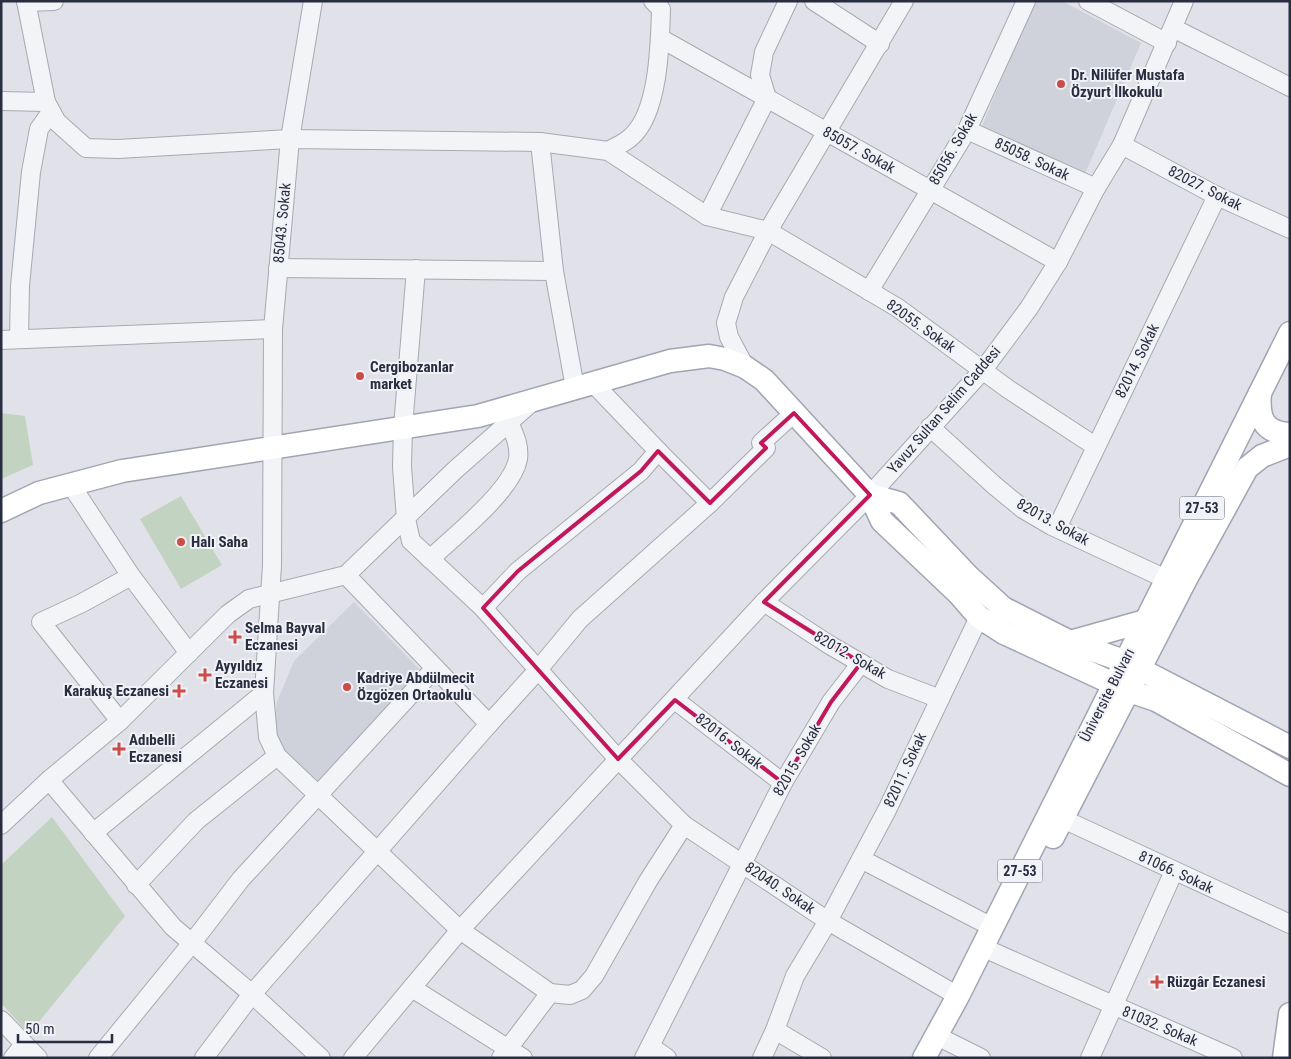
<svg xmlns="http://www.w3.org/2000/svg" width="1291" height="1059" font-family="'Roboto Condensed',sans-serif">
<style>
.built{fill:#cfd1db}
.green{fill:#c3d3c2}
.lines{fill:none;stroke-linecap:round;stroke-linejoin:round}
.minor-casing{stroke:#a6a8b3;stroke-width:20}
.major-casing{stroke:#a0a4b5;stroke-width:25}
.minor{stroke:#f3f4f7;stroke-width:18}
.major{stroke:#fff;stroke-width:22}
.marked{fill:none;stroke:#c2185b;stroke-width:4;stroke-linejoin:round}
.poi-dot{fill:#cc4d48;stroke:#f0f2f7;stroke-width:2}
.labels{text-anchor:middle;stroke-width:4;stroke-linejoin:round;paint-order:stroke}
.shield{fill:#f0f2f7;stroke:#656877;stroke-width:1}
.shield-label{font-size:14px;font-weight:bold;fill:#292d40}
.poi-label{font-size:15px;font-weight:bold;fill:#292d40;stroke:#f0f2f7;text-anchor:start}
.street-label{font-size:15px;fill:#292d40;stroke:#f0f2f7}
</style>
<rect width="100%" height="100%" fill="#e1e2e9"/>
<g class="built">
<path d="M1034,1H1062L1141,43L1085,174L982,126Z"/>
<path d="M354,602L423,673L324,786L272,739L277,702L294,661Z"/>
</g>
<g class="green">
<path d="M1,413L25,416L33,465L1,479Z"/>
<path d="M181,496L222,565L181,589L140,519Z"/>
<path d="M52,817L125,916L29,1034L1,1003V865Z"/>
</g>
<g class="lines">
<defs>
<g id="minor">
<path d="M26,1L46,102L57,122L86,148L118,149L290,139L540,142L608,151L707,216L768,231L898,308L1008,389L1095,446"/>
<path d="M313,1L290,139L273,329L272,565L264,693L268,737L277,756L460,930L550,993L501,1058"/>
<path d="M814,1L880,44"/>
<path d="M1088,1L1167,43"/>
<path d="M26,2L54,1"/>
<path d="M1173,28L1290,87"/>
<path d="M660,38L1058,262"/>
<path d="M1,101L46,102"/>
<path d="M967,130L1096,188"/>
<path d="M540,142L554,271L575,388"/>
<path d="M1122,145L1217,196L1290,229"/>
<path d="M608,151C615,147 625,143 631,137C659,113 660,43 661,9L653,1"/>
<path d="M707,216L767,98L760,75L764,52L788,1"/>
<path d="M278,268L554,271"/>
<path d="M416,269L403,427L402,467L406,519L411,541L483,608L618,759L684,825L828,921L958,996"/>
<path d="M869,291L967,130L1026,1"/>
<path d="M19,339L20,286L31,172L39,129L51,112"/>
<path d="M1,340L273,329"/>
<path d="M745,367L729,337L726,323L734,297L768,231L904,1"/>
<path d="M930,427L995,486L1023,509L1052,526L1166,579"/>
<path d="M658,451L710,503"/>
<path d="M71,485L131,576L189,653"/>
<path d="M1057,528L1217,196"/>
<path d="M430,559C454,536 512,491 518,459C520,445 514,434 509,422"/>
<path d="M764,602L828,644L888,679L940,699"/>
<path d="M483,608L518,571L641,471L658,451L593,383"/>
<path d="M675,700L783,783"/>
<path d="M120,721L41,622L82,603L131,576"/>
<path d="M489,724L537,671L580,619L710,503L766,448L761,443L794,413"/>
<path d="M49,780L173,927L252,994L321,1058"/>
<path d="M1063,819L1290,924"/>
<path d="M1,825L49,780L120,721L228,614L249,599L346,575L455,470L532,402"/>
<path d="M93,833L264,693"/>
<path d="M861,859L992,927"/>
<path d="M136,885L196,821L277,756"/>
<path d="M993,952L1233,1058"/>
<path d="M412,988L523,1058"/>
<path d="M550,993L570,995L582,990L594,976L648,881L684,825"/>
<path d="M1,1020L38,1058"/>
<path d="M775,1030L822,1058"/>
<path d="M947,1041L981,1058"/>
<path d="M651,1047L667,1058"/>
<path d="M13,1058L23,1046L27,1048"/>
<path d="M98,1058L192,943L241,879L434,669"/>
<path d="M204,1058L252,994L489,724L346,575"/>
<path d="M353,1058L460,930L764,602L870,495L983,370L1029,308L1058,262L1096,188L1122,145L1184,1"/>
<path d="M644,1058L783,783L831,702L861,663"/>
<path d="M762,1058L775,1030L795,976L828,921L887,810L979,617"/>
<path d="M1090,1058L1174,871"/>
</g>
<g id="major">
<path d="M1260,393C1258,416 1262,433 1290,434"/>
<path d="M870,495L899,503L969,577L1003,608L1070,642L1124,661L1290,747"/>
<path d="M1,511L39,493L122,471L478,416L670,361L709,356L725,359L745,367L764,380L870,495L882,521L959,594L979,617L1004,633L1129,691L1156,700L1290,775"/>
<path d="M1070,642L1145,621"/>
<path d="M1053,837L1186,579L1247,468L1262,456L1290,445"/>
<path d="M924,1058L958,996L1290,333"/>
<path d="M1284,1058L1290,1014"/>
</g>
</defs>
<use href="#minor" class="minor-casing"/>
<use href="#major" class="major-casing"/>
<use href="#minor" class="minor"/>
<use href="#major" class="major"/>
</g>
<path class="marked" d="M794,413L870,495L764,602L861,663L831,702L783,783L675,700L618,759L483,608L518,571L641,471L658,451L710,503L766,448L761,443Z"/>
<g class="poi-dot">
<circle cx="1061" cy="84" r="5"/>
<circle cx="360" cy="376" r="5"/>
<circle cx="181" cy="542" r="5"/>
<path d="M232.5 629.5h5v5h5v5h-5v5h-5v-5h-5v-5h5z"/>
<path d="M202.5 667.5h5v5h5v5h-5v5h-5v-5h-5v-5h5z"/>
<circle cx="347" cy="687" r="5"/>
<path d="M176.5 683.5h5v5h5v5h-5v5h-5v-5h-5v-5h5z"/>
<path d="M116.5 741.5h5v5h5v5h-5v5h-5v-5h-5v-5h5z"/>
<path d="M1154.5 974.5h5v5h5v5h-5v5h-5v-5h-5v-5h5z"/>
</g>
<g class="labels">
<g class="shield">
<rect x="1179.5" y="496.5" width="45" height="23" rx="4"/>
<rect x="997.5" y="859.5" width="45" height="23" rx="4"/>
</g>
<g class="shield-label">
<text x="1202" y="513">27-53</text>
<text x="1020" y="876">27-53</text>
</g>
<g class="poi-label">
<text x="1071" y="80">Dr. Nilüfer Mustafa<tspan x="1071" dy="17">Özyurt İlkokulu</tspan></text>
<text x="370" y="372">Cergibozanlar<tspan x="370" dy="17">market</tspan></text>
<text x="191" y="547">Halı Saha</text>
<text x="245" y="633">Selma Bayval<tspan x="245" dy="17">Eczanesi</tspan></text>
<text x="215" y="671">Ayyıldız<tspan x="215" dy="17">Eczanesi</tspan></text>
<text x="357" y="683">Kadriye Abdülmecit<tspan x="357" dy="17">Özgözen Ortaokulu</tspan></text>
<text x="169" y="696" text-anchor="end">Karakuş Eczanesi</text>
<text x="129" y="745">Adıbelli<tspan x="129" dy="17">Eczanesi</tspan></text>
<text x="1167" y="987">Rüzgâr Eczanesi</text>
</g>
<g class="street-label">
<text transform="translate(953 149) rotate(-60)" y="5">85056. Sokak</text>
<text transform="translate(859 150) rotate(29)" y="5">85057. Sokak</text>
<text transform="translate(1032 159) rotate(25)" y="5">85058. Sokak</text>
<text transform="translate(1205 188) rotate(27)" y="5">82027. Sokak</text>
<text transform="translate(282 223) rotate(-85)" y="5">85043. Sokak</text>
<text transform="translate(921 326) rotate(35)" y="5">82055. Sokak</text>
<text transform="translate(1137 361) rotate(-64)" y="5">82014. Sokak</text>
<text transform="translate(944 410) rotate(-49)" y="5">Yavuz Sultan Selim Caddesi</text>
<text transform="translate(1053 522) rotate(29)" y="5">82013. Sokak</text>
<text transform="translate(850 655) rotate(30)" y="5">82012. Sokak</text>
<text transform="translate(1107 695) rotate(-63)" y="5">Üniversite Bulvarı</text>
<text transform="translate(729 741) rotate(38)" y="5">82016. Sokak</text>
<text transform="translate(797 760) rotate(-60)" y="5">82015. Sokak</text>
<text transform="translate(905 770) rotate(-65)" y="5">82011. Sokak</text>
<text transform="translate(1176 872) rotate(25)" y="5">81066. Sokak</text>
<text transform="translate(780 888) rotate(34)" y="5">82040. Sokak</text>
<text transform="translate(1160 1026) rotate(23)" y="5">81032. Sokak</text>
</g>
</g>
<rect width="1291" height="1059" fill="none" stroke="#292d40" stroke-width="5"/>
<path d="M18 1034v8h94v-8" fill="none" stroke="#292d40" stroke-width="2.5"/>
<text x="25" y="1034" font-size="15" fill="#292d40" stroke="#f0f2f7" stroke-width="4" paint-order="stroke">50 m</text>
</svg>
